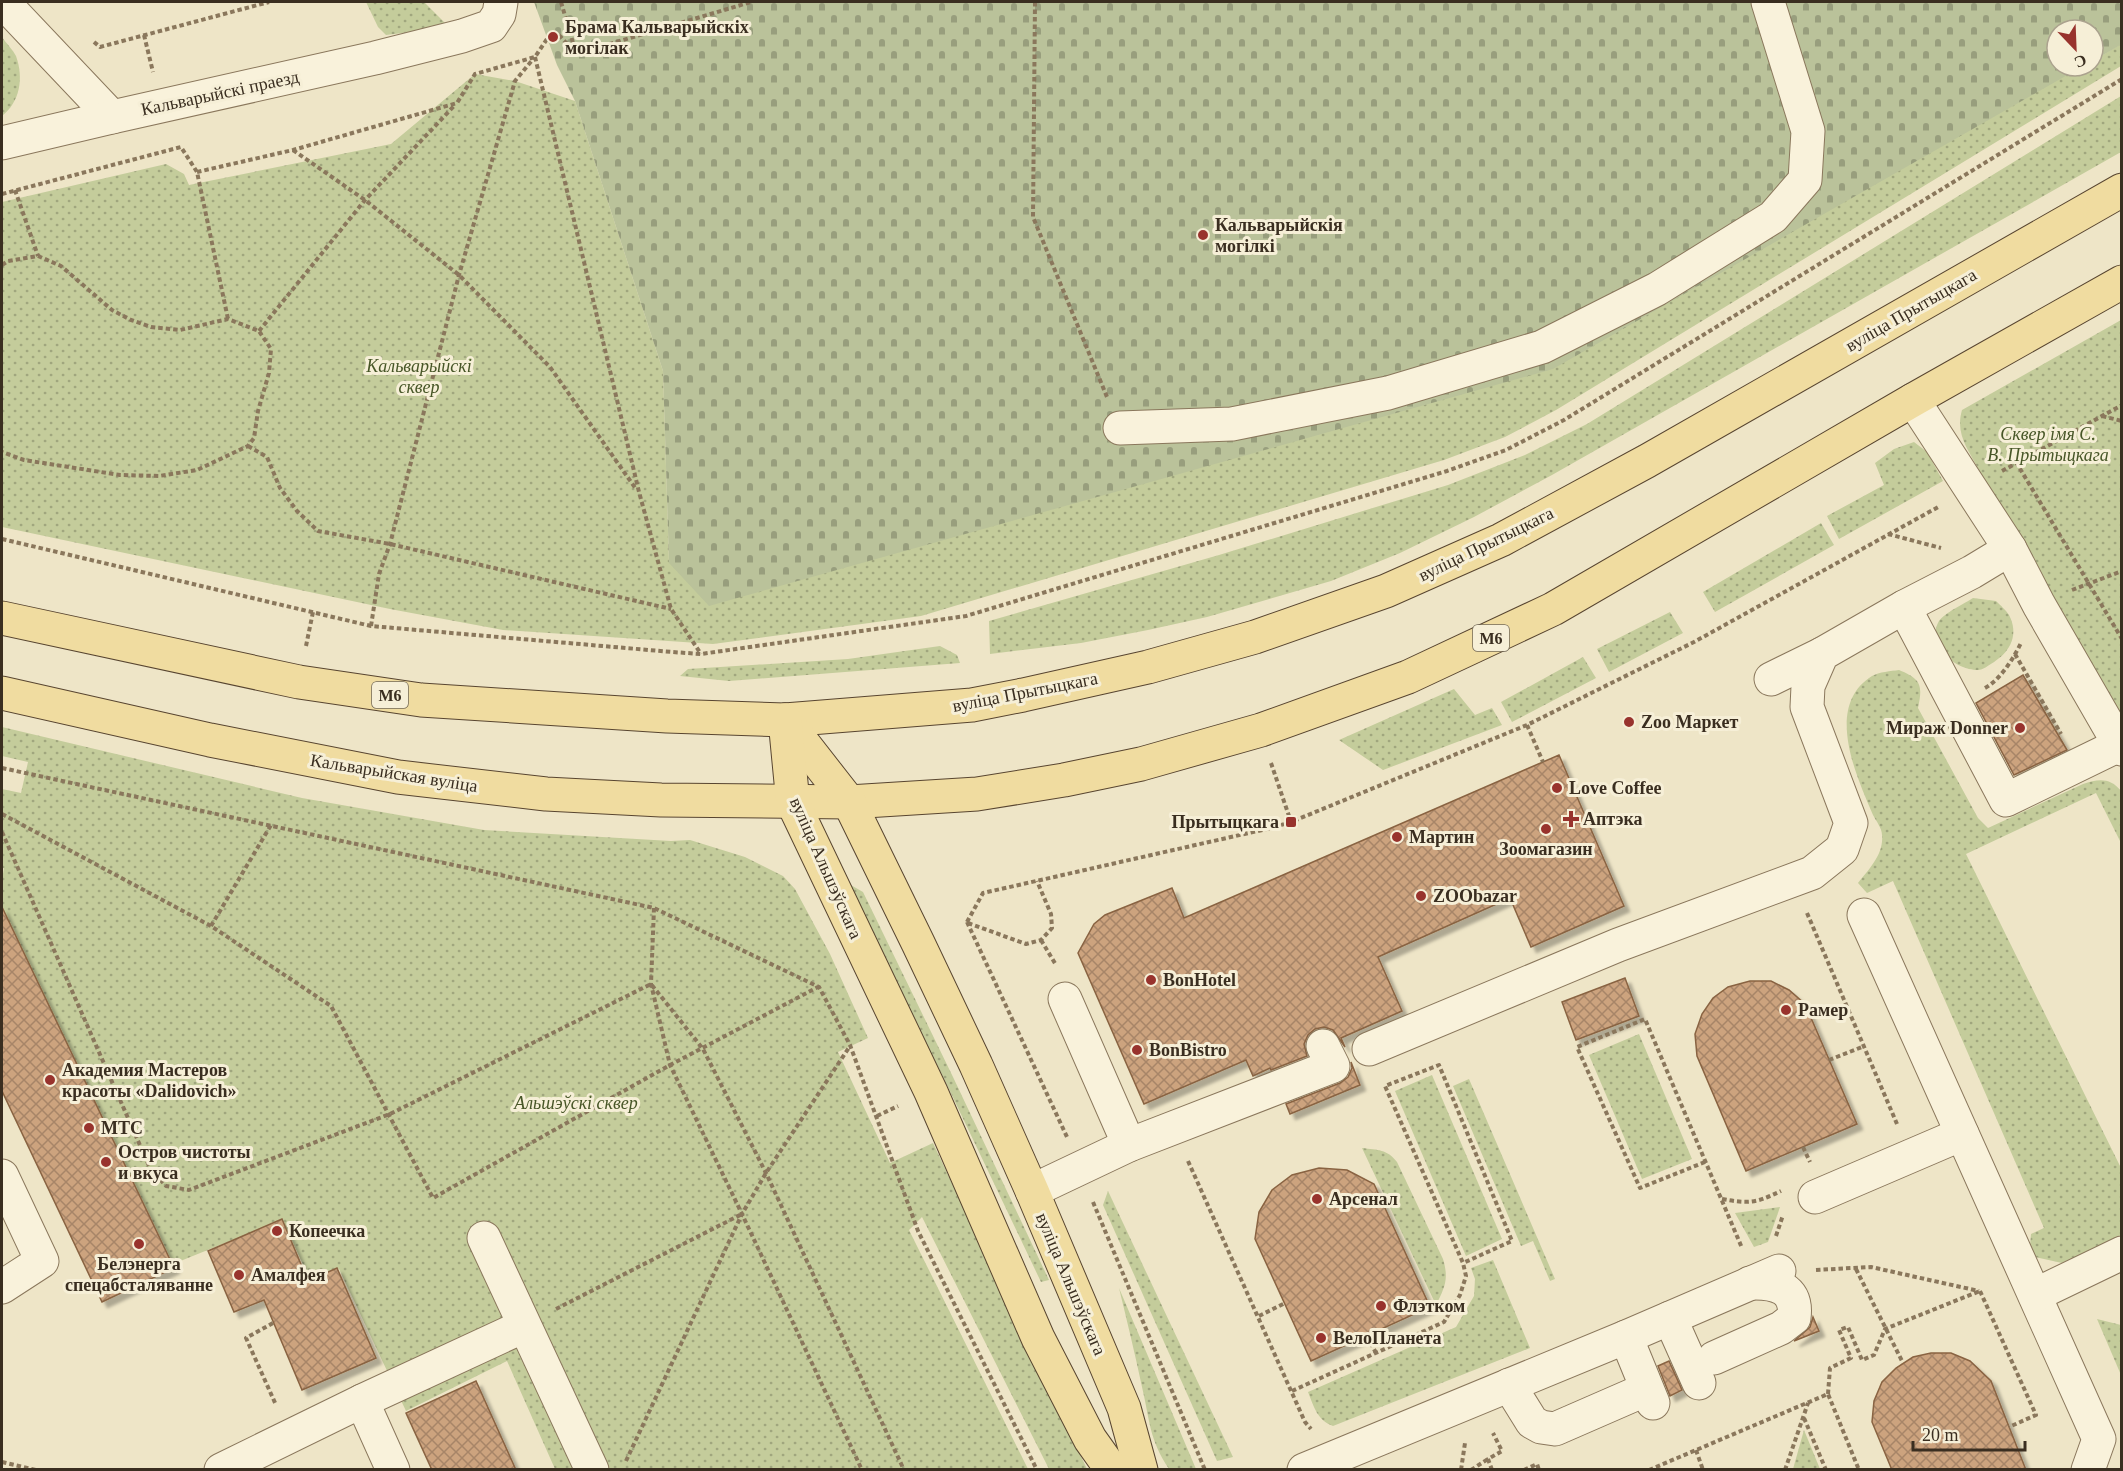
<svg xmlns="http://www.w3.org/2000/svg" width="2123" height="1471" font-family="Georgia,serif">
<style>
.green{fill:url(#green-dots)}
.cemetery{fill:url(#cemetery-stones)}
.building{fill:url(#building-cross-hatch);stroke:#896342;stroke-width:1.5;filter:url(#shadow)}
.lines{fill:none;stroke-linecap:round;stroke-linejoin:round}
.minor-casing{stroke:#8a775c;stroke-width:35}
.major-casing{stroke:#584530;stroke-width:35}
.path{stroke:#8a775c;stroke-width:4;stroke-dasharray:4.5 3;stroke-linecap:butt}
.minor{stroke:#f9f2db;stroke-width:33}
.major{stroke:#f0dca0;stroke-width:33}
.poi-dot{fill:#98332d;stroke:#f6efd7;stroke-width:2}
.labels{text-anchor:middle;stroke-width:6;stroke-linejoin:round;paint-order:stroke}
.shield{fill:#f6efd7;stroke:#726857;stroke-width:1.5}
.shield-label{font-size:16px;font-weight:bold;fill:#3a2e20}
.poi-label{font-size:18px;font-weight:bold;fill:#3a2e20;stroke:#f6efd7;text-anchor:start}
.street-label{font-size:18px;fill:#3a2e20;stroke:#f6efd7}
.park-label{font-size:18px;font-style:italic;fill:#475627;stroke:#f6efd7}
</style>
<defs>
<pattern id="green-dots" width="8" height="8" patternUnits="userSpaceOnUse" patternTransform="scale(1.5)"><rect width="8" height="8" fill="#c4cc9b"/><path d="M2 2h.1M6 6h.1" fill="none" stroke="#a0a67e" stroke-width="1.8" stroke-linecap="round"/></pattern>
<pattern id="cemetery-stones" width="16" height="16" patternUnits="userSpaceOnUse" patternTransform="scale(1.5)"><rect width="16" height="16" fill="#bac29a"/><path d="M2 7V4a2 2 0 0 1 4 0v3zM10 15v-3a2 2 0 0 1 4 0v3z" fill="#989e7d"/></pattern>
<pattern id="building-cross-hatch" width="8" height="8" patternUnits="userSpaceOnUse" patternTransform="scale(1.5)"><rect width="8" height="8" fill="#cca37e"/><path d="M0 0l8 8M0 8l8-8" fill="none" stroke="#a78567"/></pattern>
<filter id="shadow"><feDropShadow dx="5.5" dy="5.5" stdDeviation="1.5" flood-color="#0004"/></filter>
</defs>
<rect width="100%" height="100%" fill="#eee5c7"/>
<g class="green">
<path d="M366,2H424L445,23L427,30L386,35L378,27Z"/>
<path d="M2,37C6,43 13,50 16,56C24,78 20,102 2,116Z"/>
<path d="M2121,44V66L1556,410L1505,437L1444,460L921,616L713,644L503,630L390,609L2,527V202L166,164L184,174L189,185L391,144L475,74L515,81L575,101L663,371L669,563L2083,66H2093V61Z"/>
<path d="M2121,96V152L1552,475L1474,517L1400,553L1331,581L1207,617L1148,630L1081,643L990,654L989,621L1219,555L1448,485L1525,455L1587,424Z"/>
<path d="M2121,320V719L1979,470C1968,449 1955,434 1962,410Z"/>
<path d="M1914,442L1927,452L1943,481L1839,539L1827,516L1884,485L1875,463L1894,449Z"/>
<path d="M1821,523L1834,545L1715,612L1703,592Z"/>
<path d="M1973,598L1996,601C2000,605 2006,610 2009,615C2019,634 2011,651 1994,662C1989,665 1983,670 1978,670C1955,670 1925,645 1939,621C1943,614 1965,603 1973,598Z"/>
<path d="M1670,612L1683,633L1609,672L1597,649Z"/>
<path d="M940,646L957,655L960,663L729,681L680,676L688,669L848,659Z"/>
<path d="M1583,657L1596,678L1512,722L1501,702Z"/>
<path d="M1899,670C1921,679 1923,685 1918,708L1978,818L1988,828L2083,784C2098,779 2110,777 2121,791V843L2096,793L1966,854L2121,1168V1235L2062,1263L2035,1257L2030,1246L2031,1234L2044,1228L1893,881L1867,893L1858,883C1869,869 1884,854 1882,835C1882,828 1876,821 1873,815C1856,775 1824,706 1872,676C1879,672 1891,671 1899,670Z"/>
<path d="M1454,689L1475,715L1492,708L1502,725L1383,770L1339,740Z"/>
<path d="M2,727L302,798L484,830L671,841L690,840L745,857L783,876L795,889L830,954L868,1038L838,1052L890,1163L933,1143L1087,1469H1049L922,1217L909,1230L1028,1469H555L507,1361L406,1411L339,1269L309,1277L282,1220L173,1264L2,909V879L4,868L2,869V789L21,793L28,762L2,756Z"/>
<path d="M849,884L863,892L953,1077L1049,1280L1041,1282L947,1085L851,895Z"/>
<path d="M1639,1034L1692,1159L1642,1179L1589,1055Z"/>
<path d="M1432,1075L1502,1239L1466,1256L1395,1091Z"/>
<path d="M1469,1079L1555,1279L1550,1281L1533,1241L1521,1246L1453,1086Z"/>
<path d="M1362,1148C1378,1150 1387,1149 1397,1162L1443,1259C1449,1279 1445,1287 1436,1305Z"/>
<path d="M1108,1191L1233,1457L1217,1461L1103,1205Z"/>
<path d="M1780,1207L1768,1242L1754,1247L1735,1213Z"/>
<path d="M1493,1260L1530,1348L1333,1426C1317,1420 1314,1407 1308,1392L1456,1327L1474,1296L1475,1279L1471,1268Z"/>
<path d="M1119,1288L1196,1469H1169C1149,1439 1150,1421 1142,1387C1135,1354 1127,1321 1119,1288Z"/>
<path d="M2097,1319L2121,1325V1375Z"/>
<path d="M1804,1430L1820,1469H1793Z"/>
</g>
<path class="cemetery" d="M534,2H2121L2122,44L2093,61V30H2057V66H2083L1553,369L709,606L669,563L663,371L575,101L557,65Z"/>
<g class="building">
<path d="M2023,675L2067,750L2014,775L1976,703Z"/>
<path d="M1559,755L1624,906L1531,947L1510,898L1378,957L1402,1011L1341,1038L1345,1047L1333,1030L1324,1027L1315,1029L1308,1035L1304,1044L1307,1056L1271,1070L1270,1068L1253,1076L1246,1060L1144,1104L1078,953L1094,924L1105,915L1172,888L1184,918Z"/>
<path d="M2,907L174,1268L102,1302L2,1091Z"/>
<path d="M1625,978L1639,1016L1576,1040L1562,1002Z"/>
<path d="M1750,981H1771L1789,990L1805,1004L1857,1124L1746,1171L1697,1056L1695,1034L1702,1014L1713,998L1728,987Z"/>
<path d="M1351,1062L1360,1085L1290,1114L1286,1104L1340,1083L1348,1077L1352,1068Z"/>
<path d="M1319,1168L1347,1170L1374,1184L1430,1307L1311,1361L1255,1239L1259,1212L1272,1190L1292,1175Z"/>
<path d="M282,1219L308,1281L337,1268L376,1358L302,1390L264,1300L234,1312L208,1251Z"/>
<path d="M1813,1317L1819,1331L1794,1341L1810,1327Z"/>
<path d="M1931,1353H1951L1970,1361L1991,1381L2026,1470H1892L1872,1422L1874,1401L1882,1382L1896,1368L1913,1357Z"/>
<path d="M1669,1361L1682,1390L1670,1396L1658,1366Z"/>
<path d="M476,1381L516,1470H432L406,1413Z"/>
</g>
<g class="lines">
<defs>
<g id="minor">
<path d="M3,2L112,117"/>
<path d="M2,143L112,117L375,58L462,36L491,26L499,14L501,2"/>
<path d="M1913,400L2010,549L2039,605L2122,749"/>
<path d="M1120,428L1232,424L1388,393L1542,347L1657,289L1773,217L1805,180L1808,131L1768,2"/>
<path d="M1904,607L2006,800L2119,745"/>
<path d="M1771,679L1822,654"/>
<path d="M1864,915L2099,1439L2088,1470"/>
<path d="M1065,999L1129,1145"/>
<path d="M1369,1049L1618,945L1812,873L1842,849L1851,823L1807,707L1808,686L1822,654L1904,607L1972,572L2010,549"/>
<path d="M2,1176L42,1261L2,1287"/>
<path d="M1032,1191L1129,1145L1333,1066L1323,1046"/>
<path d="M1815,1197L1962,1134"/>
<path d="M484,1238L592,1470"/>
<path d="M2035,1295L2122,1253"/>
<path d="M1670,1318L1699,1383"/>
<path d="M1626,1337L1653,1403"/>
<path d="M1714,1358L1781,1328L1794,1318C1798,1288 1776,1282 1750,1283"/>
<path d="M1509,1385L1532,1422L1541,1427L1555,1429L1633,1395"/>
<path d="M362,1401L524,1326"/>
<path d="M221,1470L362,1401L393,1470"/>
<path d="M1304,1470L1626,1337L1779,1271"/>
</g>
<g id="major">
<path d="M2,618L299,682L421,700L667,716L785,720L972,705L1023,695L1148,667L1255,637L1386,591L1501,540L1647,461L2122,190"/>
<path d="M2,693L210,740L398,777L546,794L661,800L849,802L977,794L1064,780L1141,764L1261,730L1408,677L1553,609L1913,400L2122,282"/>
<path d="M785,720L849,802L918,943L976,1065L1032,1191L1124,1408L1141,1470"/>
<path d="M785,720L793,803L931,1092L1038,1338L1090,1439L1112,1470"/>
</g>
</defs>
<use href="#minor" class="minor-casing"/>
<use href="#major" class="major-casing"/>
<g class="path">
<path d="M561,2L576,53"/>
<path d="M1035,2L1033,217L1107,397"/>
<path d="M144,35L153,72"/>
<path d="M559,35L576,54L751,2"/>
<path d="M94,42L100,47L269,2"/>
<path d="M535,57L639,492L671,609L701,654"/>
<path d="M293,150L365,200L459,275L550,367L636,489"/>
<path d="M197,172L293,150L457,103L475,74L535,57L547,39"/>
<path d="M15,190L38,256"/>
<path d="M2,194L181,147L197,172L228,319"/>
<path d="M2,265L8,261L38,256L61,266L112,310L131,320L151,327L180,330L228,319L259,331L271,349L269,373L258,411L254,438L248,446L197,470L159,476L120,475L24,460L2,452"/>
<path d="M259,331L365,200L455,105"/>
<path d="M2102,416L2122,421"/>
<path d="M248,446L267,457L280,488L297,511L318,531L390,544L671,609"/>
<path d="M2016,462L2122,639"/>
<path d="M2002,471L2122,405"/>
<path d="M1888,534L1941,548"/>
<path d="M2,539L371,626L672,652L701,654L966,616L1447,471L1506,450L1564,420L2122,79"/>
<path d="M2072,590L2122,571"/>
<path d="M371,626L379,574L390,544L459,275L515,81L534,58"/>
<path d="M306,646L313,612"/>
<path d="M2015,654L2061,734"/>
<path d="M1985,688C2001,679 2013,659 2021,643"/>
<path d="M1527,725L1543,762"/>
<path d="M1271,763L1291,822"/>
<path d="M2,768L654,908L819,987L850,1045L918,1231L1037,1470"/>
<path d="M2,814L211,926L331,1006L433,1198L670,1065L818,987"/>
<path d="M2,832L150,1168L166,1186L189,1190L390,1114L651,984L703,1049L766,1173L904,1470"/>
<path d="M654,908L651,984L670,1065L742,1214L862,1470"/>
<path d="M1807,913L1897,1124"/>
<path d="M967,922L983,893L1271,828L1291,822L1527,725L1694,642L1940,506"/>
<path d="M967,922L1067,1137"/>
<path d="M968,923L1026,944L1041,940L1052,928L1051,914L1037,881"/>
<path d="M211,926L271,825"/>
<path d="M1041,940L1056,965"/>
<path d="M1829,1060L1862,1047"/>
<path d="M877,1116L898,1106"/>
<path d="M1803,1147L1810,1162"/>
<path d="M1188,1161L1305,1422L1311,1429"/>
<path d="M1705,1162L1640,1188L1577,1047L1645,1019L1742,1248"/>
<path d="M1722,1199C1749,1204 1756,1203 1781,1191"/>
<path d="M1093,1202L1205,1470"/>
<path d="M1776,1236L1783,1215"/>
<path d="M1856,1269L1903,1363"/>
<path d="M1816,1270L1871,1267L1979,1291"/>
<path d="M1980,1291L2036,1415L2009,1427"/>
<path d="M556,1309L742,1214"/>
<path d="M1259,1316L1285,1303"/>
<path d="M273,1323L246,1338L276,1405"/>
<path d="M1367,1336L1376,1353"/>
<path d="M1292,1391L1444,1322L1460,1295L1466,1276L1463,1263L1385,1086L1439,1065L1512,1241L1463,1263"/>
<path d="M1828,1394L1830,1368L1851,1358L1839,1330L1848,1327L1862,1360L1874,1355L1885,1329L1980,1291"/>
<path d="M1804,1418L1826,1470"/>
<path d="M1696,1450L1703,1470"/>
<path d="M626,1461L742,1214L766,1173L850,1046"/>
<path d="M2,1462L36,1470"/>
<path d="M1461,1470L1465,1443"/>
<path d="M1471,1470L1488,1459"/>
<path d="M1492,1470L1488,1459L1502,1451L1493,1433"/>
<path d="M1524,1470L1537,1464L1539,1470"/>
<path d="M1649,1470L1828,1394L1859,1470"/>
<path d="M1785,1470L1808,1403"/>
</g>
<use href="#minor" class="minor"/>
<use href="#major" class="major"/>
</g>
<g class="poi-dot">
<circle cx="553" cy="37" r="6"/>
<circle cx="1203" cy="235" r="6"/>
<circle cx="1629" cy="722" r="6"/>
<circle cx="2020" cy="728" r="6"/>
<circle cx="1557" cy="788" r="6"/>
<path d="M1568 810h6v6h6v6h-6v6h-6v-6h-6v-6h6z"/>
<rect x="1285" y="816" width="12" height="12" rx="3"/>
<circle cx="1546" cy="829" r="6"/>
<circle cx="1397" cy="837" r="6"/>
<circle cx="1421" cy="896" r="6"/>
<circle cx="1151" cy="980" r="6"/>
<circle cx="1786" cy="1010" r="6"/>
<circle cx="1137" cy="1050" r="6"/>
<circle cx="50" cy="1080" r="6"/>
<circle cx="89" cy="1128" r="6"/>
<circle cx="106" cy="1162" r="6"/>
<circle cx="1317" cy="1199" r="6"/>
<circle cx="277" cy="1231" r="6"/>
<circle cx="139" cy="1244" r="6"/>
<circle cx="239" cy="1275" r="6"/>
<circle cx="1381" cy="1306" r="6"/>
<circle cx="1321" cy="1338" r="6"/>
</g>
<g class="labels">
<g class="shield">
<rect x="1473" y="625" width="36" height="26" rx="4.5"/>
<rect x="372" y="682" width="36" height="26" rx="4.5"/>
</g>
<g class="shield-label">
<text x="1491" y="644">М6</text>
<text x="390" y="701">М6</text>
</g>
<g class="poi-label">
<text x="565" y="33">Брама Кальварыйскіх<tspan x="565" dy="21">могілак</tspan></text>
<text x="1215" y="231">Кальварыйскія<tspan x="1215" dy="21">могілкі</tspan></text>
<text x="1641" y="728">Zoo Маркет</text>
<text x="2008" y="734" text-anchor="end">Мираж Donner</text>
<text x="1569" y="794">Love Coffee</text>
<text x="1583" y="825">Аптэка</text>
<text x="1279" y="828" text-anchor="end">Прытыцкага</text>
<text x="1409" y="843">Мартин</text>
<text x="1546" y="855" text-anchor="middle">Зоомагазин</text>
<text x="1433" y="902">ZOObazar</text>
<text x="1163" y="986">BonHotel</text>
<text x="1798" y="1016">Рамер</text>
<text x="1149" y="1056">BonBistro</text>
<text x="62" y="1076">Академия Мастеров<tspan x="62" dy="21">красоты «Dalidovich»</tspan></text>
<text x="101" y="1134">МТС</text>
<text x="118" y="1158">Остров чистоты<tspan x="118" dy="21">и вкуса</tspan></text>
<text x="1329" y="1205">Арсенал</text>
<text x="289" y="1237">Копеечка</text>
<text x="139" y="1270" text-anchor="middle">Белэнерга<tspan x="139" dy="21">спецабсталяванне</tspan></text>
<text x="251" y="1281">Амалфея</text>
<text x="1393" y="1312">Флэтком</text>
<text x="1333" y="1344">ВелоПланета</text>
</g>
<g class="street-label">
<text transform="translate(220 93) rotate(-12)" y="6">Кальварыйскі праезд</text>
<text transform="translate(1911 310) rotate(-30)" y="6">вуліца Прытыцкага</text>
<text transform="translate(1486 544) rotate(-26)" y="6">вуліца Прытыцкага</text>
<text transform="translate(1025 692) rotate(-11)" y="6">вуліца Прытыцкага</text>
<text transform="translate(394 773) rotate(9)" y="6">Кальварыйская вуліца</text>
<text transform="translate(826 868) rotate(66)" y="6">вуліца Альшэўскага</text>
<text transform="translate(1071 1284) rotate(67)" y="6">вуліца Альшэўскага</text>
</g>
<g class="park-label">
<text x="419" y="372">Кальварыйскі<tspan x="419" dy="21">сквер</tspan></text>
<text x="2048" y="440">Сквер імя С.<tspan x="2048" dy="21">В. Прытыцкага</tspan></text>
<text x="576" y="1109">Альшэўскі сквер</text>
</g>
</g>
<rect width="2123" height="1471" fill="none" stroke="#3a2e20" stroke-width="6"/>
<g transform="translate(2075 48) rotate(157)"><circle r="28" fill="#f6efd7" stroke="#aba28e" stroke-width="1.5"/>
<path d="M0-4.5L10 22L0 15L-10 22Z" fill="#98332d"/>
<text y="-9" font-size="16" font-weight="bold" text-anchor="middle" fill="#3a2e20">С</text>
</g>
<path d="M1913 1441v9h112v-9" fill="none" stroke="#3a2e20" stroke-width="3"/>
<text x="1922" y="1441" font-size="18" fill="#3a2e20" stroke="#f6efd7" stroke-width="4.5" paint-order="stroke">20 m</text>
</svg>
